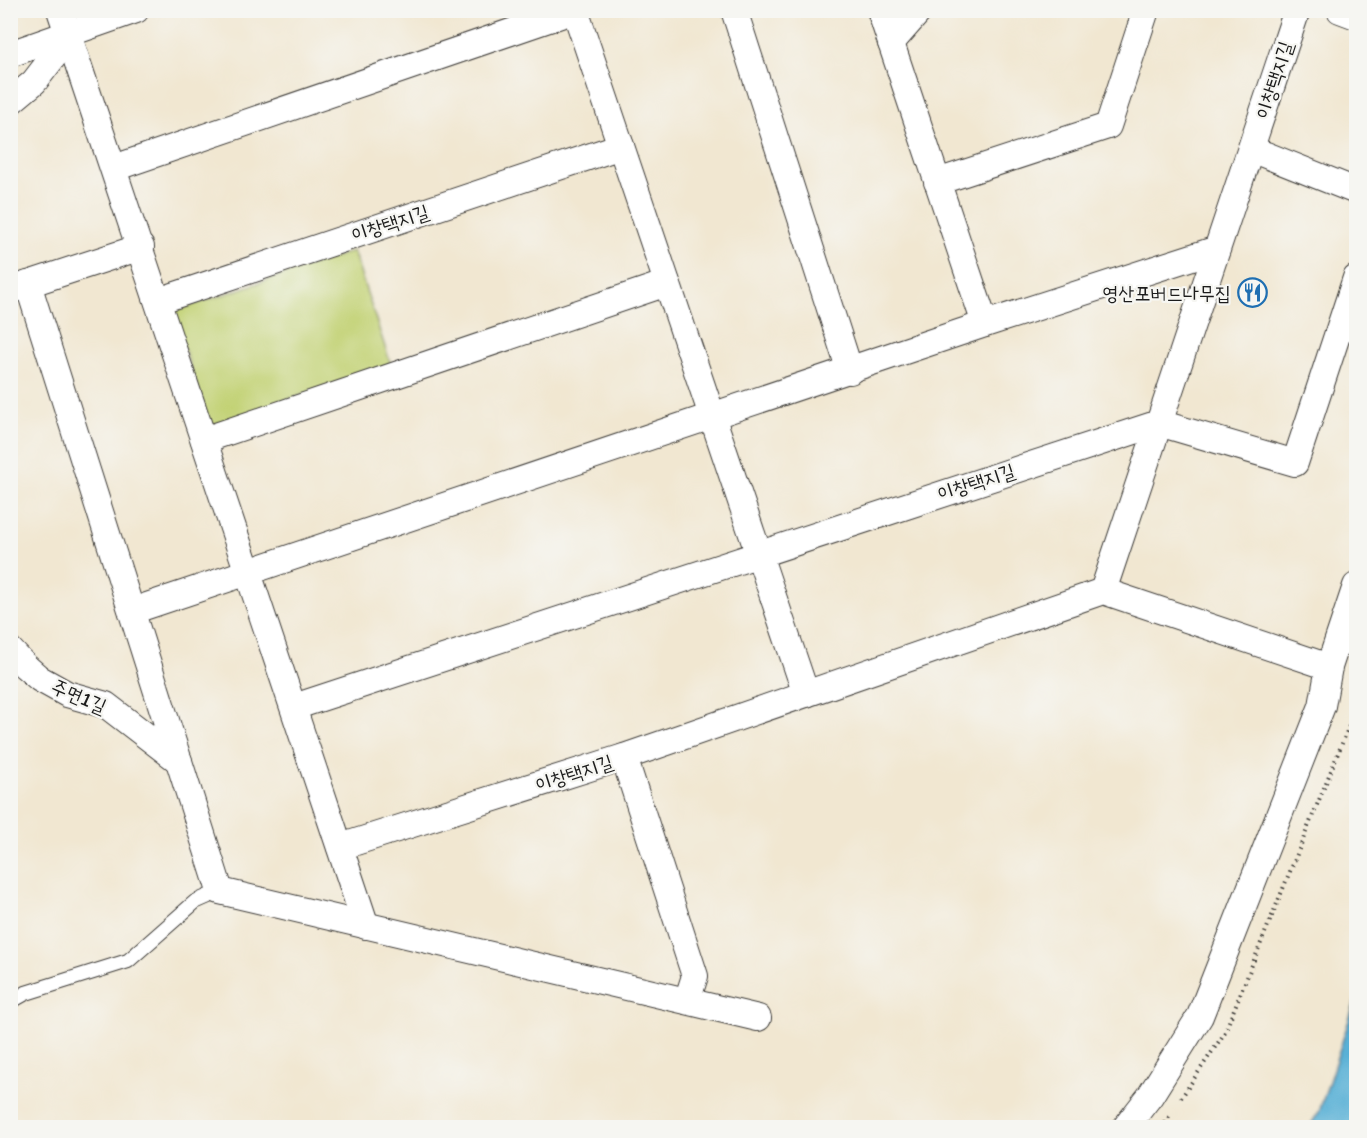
<svg xmlns="http://www.w3.org/2000/svg" width="1367" height="1138" font-family="Itim,'Poor Story',sans-serif">
<style>
.green{fill:#c2d274;stroke:#6f7748;stroke-width:1.5}
.water{fill:#59b0d6;stroke:#3a6679;stroke-width:1.5}
.lines{fill:none;stroke-linecap:round;stroke-linejoin:round}
.lane-casing{stroke:#3c3a37;stroke-width:16}
.street-casing{stroke:#3c3a37;stroke-width:28}
.path{stroke:#3c3a37;stroke-width:4;stroke-dasharray:1.5 4.5;stroke-linecap:butt}
.lane{stroke:#fff;stroke-width:14}
.street{stroke:#fff;stroke-width:26}
.labels{text-anchor:middle;stroke-width:4.5;stroke-linejoin:round;paint-order:stroke}
.street-label{font-size:20px;fill:#1c1c1c;stroke:#f6f6f2}
.poi-label{font-size:20px;fill:#1c1c1c;stroke:#f6f6f2;text-anchor:end}
</style>
<rect width="100%" height="100%" fill="#f6f6f2"/>
<filter id="ink" filterUnits="userSpaceOnUse"><feTurbulence type="fractalNoise" baseFrequency=".0167" numOctaves="2"/><feDisplacementMap in="SourceGraphic" scale="12" xChannelSelector="R" yChannelSelector="G"/><feConvolveMatrix kernelMatrix="1 2 1 2 8 2 1 2 1" color-interpolation-filters="sRGB"/></filter>
<filter id="wash" filterUnits="userSpaceOnUse"><feTurbulence type="fractalNoise" baseFrequency=".008" numOctaves="4" result="noise"/><feDisplacementMap in="SourceGraphic" scale="24" xChannelSelector="R" yChannelSelector="G"/><feGaussianBlur stdDeviation="1.35" result="paint"/><feColorMatrix in="noise" values="0 0 0 0 0 0 0 0 0 0 0 0 0 0 0 0 0 1.4 0 .05"/><feComposite in="paint" operator="in"/></filter>
<g filter="url(#wash)">
<rect width="100%" height="100%" fill="#f1e7d1"/>
<path class="green" d="M353,251L391,365L210,426L172,312Z"/>
<path class="water" d="M1356,999V1127H1309L1319,1112Z"/>
</g>
<g filter="url(#ink)">
<g class="lines">
<defs>
<path id="lane" d="M10,1002L26,993L128,961L195,902L220,891"/>
<g id="street">
<path d="M60,10L366,926"/>
<path d="M575,10L806,694"/>
<path d="M734,10L850,371"/>
<path d="M880,10L985,324"/>
<path d="M1340,10L1356,16"/>
<path d="M891,43L920,10"/>
<path d="M10,54L136,10"/>
<path d="M10,102L34,82L70,35"/>
<path d="M1251,149L1356,191"/>
<path d="M114,168L575,10"/>
<path d="M937,182L1108,126L1146,10"/>
<path d="M28,284L220,891L758,1018"/>
<path d="M10,290L141,247"/>
<path d="M158,301L621,146"/>
<path d="M204,440L667,283"/>
<path d="M1103,591L1297,10"/>
<path d="M132,611L985,324L1217,249"/>
<path d="M10,650L25,666L40,679L67,694L106,705L179,761"/>
<path d="M294,707L1159,423L1295,463L1356,278"/>
<path d="M624,757L695,976L687,1001"/>
<path d="M340,847L624,757L1103,591L1329,667L1356,586"/>
<path d="M1125,1128L1150,1096L1200,1016L1322,706L1329,667"/>
</g>
</defs>
<use href="#lane" class="lane-casing"/>
<use href="#street" class="street-casing"/>
<g class="path">
<path d="M1181,1098L1224,1034L1356,709"/>
<path d="M1162,1128L1171,1114"/>
</g>
<use href="#lane" class="lane"/>
<use href="#street" class="street"/>
</g>
</g>
<defs>
<symbol id="restaurant-ring" viewBox="-11 -11 22 22"><circle r="9.5" fill="#f6f6f2" stroke="#1f6fb2" stroke-width="1.5"/><path d="M-5-6h1v4h1v-4h1v4h1v-4h1v5L-1.5 .5V6h-2V.5L-5-1ZM5-6V6H3V1.5H1.5Q1.5-4 5-6Z" fill="#1f6fb2"/></symbol>
</defs>
<g fill-rule="evenodd">
<use href="#restaurant-ring" x="1236" y="276" width="33" height="33"/>
</g>
<g class="labels">
<g class="street-label">
<text transform="translate(1274 80) rotate(-72)" y="7">이창택지길</text>
<text transform="translate(390 223) rotate(-18)" y="7">이창택지길</text>
<text transform="translate(976 482) rotate(-18)" y="7">이창택지길</text>
<text transform="translate(79 696) rotate(23)" y="7">주면1길</text>
<text transform="translate(574 773) rotate(-18)" y="7">이창택지길</text>
</g>
<g class="poi-label">
<text x="1231" y="300">영산포버드나무집</text>
</g>
</g>
<rect width="1367" height="1138" fill="none" stroke="#f6f6f2" stroke-width="36"/>
</svg>
